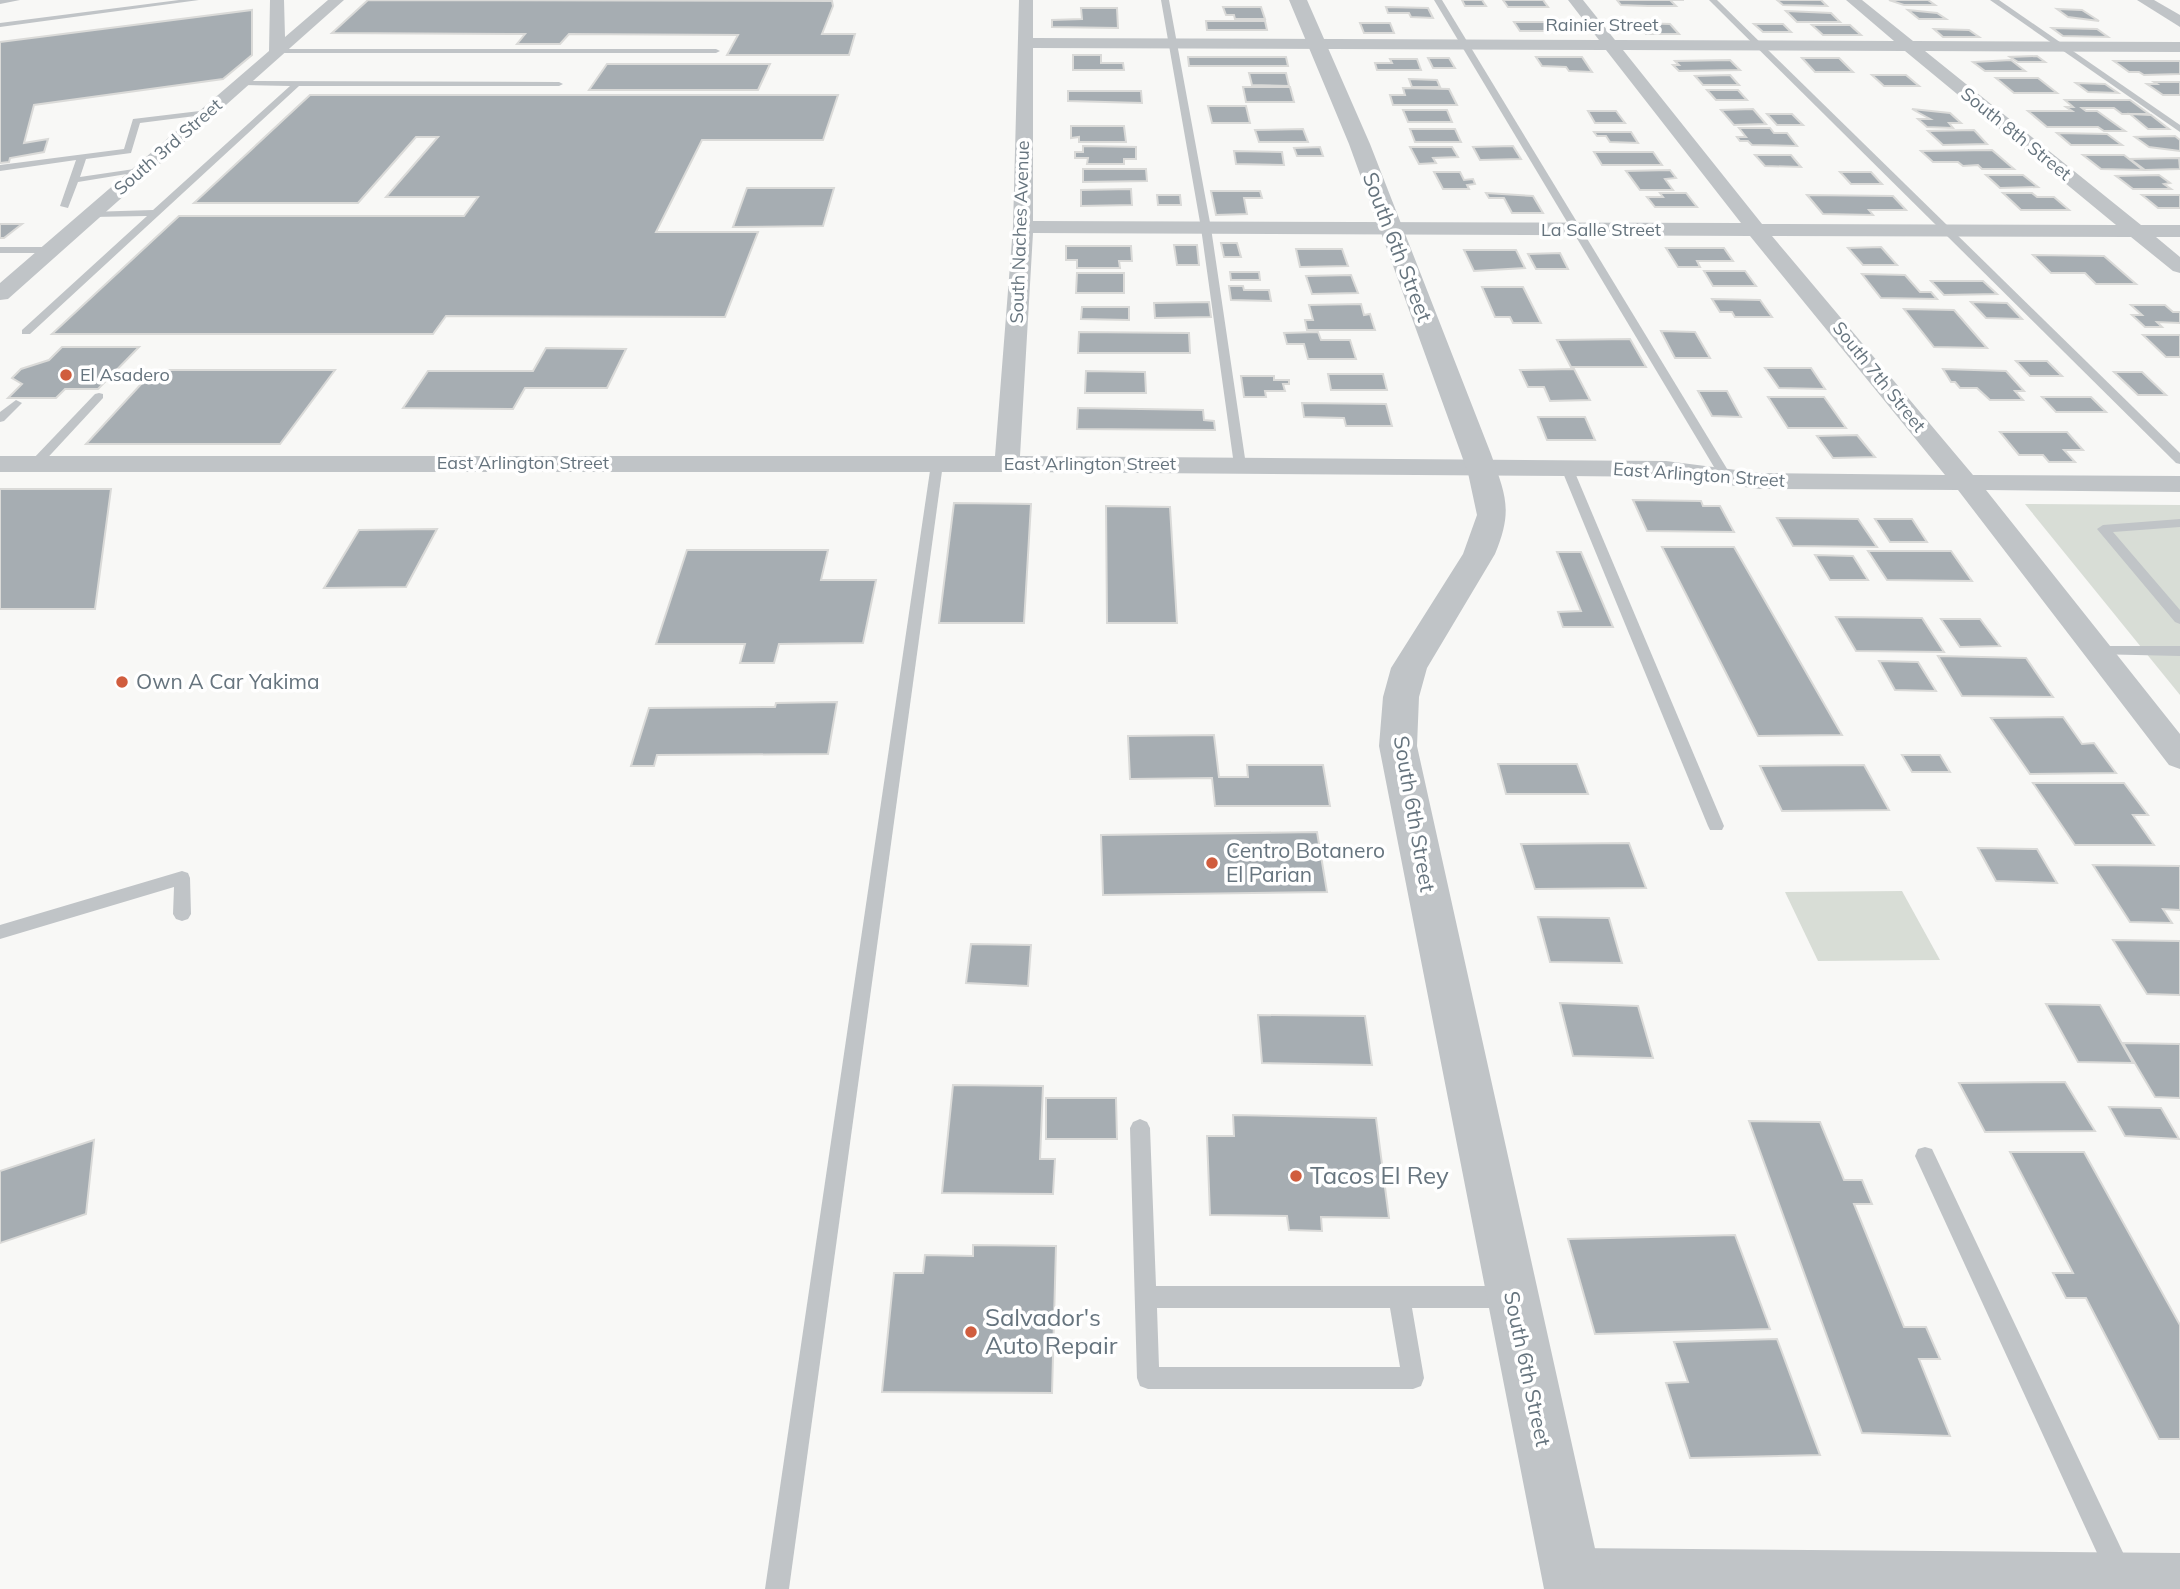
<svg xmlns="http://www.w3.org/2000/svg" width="2180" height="1589" font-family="Mulish,sans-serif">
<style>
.green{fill:#d8ddd6}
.building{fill:#a6adb2;stroke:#dadad8;stroke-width:2}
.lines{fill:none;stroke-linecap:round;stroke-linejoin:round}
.service{fill:#c0c4c7;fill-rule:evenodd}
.minor{fill:#c0c4c7;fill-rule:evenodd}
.tertiary{fill:#c0c4c7;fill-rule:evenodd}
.poi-dot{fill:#d05d3e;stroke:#fff;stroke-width:2.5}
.labels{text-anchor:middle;stroke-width:7;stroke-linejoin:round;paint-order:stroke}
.far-street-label{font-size:18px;fill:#66747e;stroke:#fff}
.far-poi-label{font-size:18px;fill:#66747e;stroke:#fff;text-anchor:start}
.street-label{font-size:21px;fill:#66747e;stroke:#fff}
.poi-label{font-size:21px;fill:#66747e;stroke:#fff;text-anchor:start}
.near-poi-label{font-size:24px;fill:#66747e;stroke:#fff;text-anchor:start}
</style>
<rect width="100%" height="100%" fill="#f8f8f6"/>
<g class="green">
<path d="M2025,504L2180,505V695Z"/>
<path d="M1902,891L1940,960L1818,961L1785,892Z"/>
</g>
<g class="building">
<path d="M368,0L832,1L833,6L822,34H855L849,55H727L738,35L569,34L560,44H517L525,34L332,33Z"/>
<path d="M1462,0H1482L1486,6H1465Z"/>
<path d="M1503,0H1543L1548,7H1508Z"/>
<path d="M1617,0H1684H1670L1676,6H1648L1621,5Z"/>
<path d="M1777,0H1821L1827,6L1783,5Z"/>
<path d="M1889,0H1928L1935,5H1904Z"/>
<path d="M1223,7H1261L1265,19H1235L1234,15H1226Z"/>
<path d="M1386,7L1428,8L1433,18L1411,17L1409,13H1388Z"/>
<path d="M1081,8H1117L1118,28L1052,27V20L1082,19Z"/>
<path d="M2057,9L2082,10L2099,21L2068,17Z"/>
<path d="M252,10V55L223,79L34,105L24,143L48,139L44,152L10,158L9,162L0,163V42Z"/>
<path d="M1908,10L1937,13L1946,19H1919Z"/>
<path d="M1786,11L1831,13L1840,22H1797Z"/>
<path d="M1206,21H1265L1267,30H1207Z"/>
<path d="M1514,22H1554L1560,31H1520Z"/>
<path d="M1360,23H1390L1394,33H1364Z"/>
<path d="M1638,23L1670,24L1679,34H1646Z"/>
<path d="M1754,24H1783L1791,32H1763Z"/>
<path d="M1812,25H1850L1861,35H1823Z"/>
<path d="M2052,28L2097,29L2108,37L2063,36Z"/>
<path d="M1934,29L1969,30L1979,37H1943Z"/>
<path d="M1073,55H1101V63H1123L1124,70H1073Z"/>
<path d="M2037,56L2045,62H2018L2010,57Z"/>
<path d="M1188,57H1286L1288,66H1189Z"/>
<path d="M1536,57H1582L1592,72L1569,71L1566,67L1542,66Z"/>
<path d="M1428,58H1449L1455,68H1433Z"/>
<path d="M1802,58H1839L1853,72H1815Z"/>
<path d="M1390,59H1417L1421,70H1377L1375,63H1392Z"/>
<path d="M1730,60L1740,70L1679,71L1673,65H1679L1675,61Z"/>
<path d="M2011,60L2025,71H1985L1973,62Z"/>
<path d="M2114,61H2180V74L2144,75L2139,72H2129Z"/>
<path d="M607,64H770L758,90H589Z"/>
<path d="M1249,73H1286L1289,86L1252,85Z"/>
<path d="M1730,75L1739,85H1703L1695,76Z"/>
<path d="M1872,75H1906L1919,86H1884Z"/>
<path d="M1996,78H2038L2057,93H2014Z"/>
<path d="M1409,79L1437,80L1440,87H1412Z"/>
<path d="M2154,82H2180V95H2163L2147,84H2157Z"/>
<path d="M2076,83L2105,84L2118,93L2088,92Z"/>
<path d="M1243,87H1290L1294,102H1246Z"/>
<path d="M1403,88L1449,89L1457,105H1393L1390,95H1405Z"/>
<path d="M1707,90H1738L1747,100H1716Z"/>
<path d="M1068,91H1141L1142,103L1068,101Z"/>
<path d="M310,95H838L823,140H702L656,232H758L725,317L446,316L433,334H52L179,216H464L478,197H386L438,137H416L358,203H194Z"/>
<path d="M2065,100H2130L2149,114H2122L2114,108H2082L2086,111H2097L2125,131H2104L2098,127H2047L2028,111H2072L2066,107H2073Z"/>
<path d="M1208,106H1246L1250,123H1212Z"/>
<path d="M1753,109L1766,124L1734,125L1721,110Z"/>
<path d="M1912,109L1950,113L1961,123H1949L1953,128L1927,127L1918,119H1930Z"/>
<path d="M1403,110H1447L1452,122H1408Z"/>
<path d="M1588,111H1616L1625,123H1595Z"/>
<path d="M1767,114H1792L1803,125H1777Z"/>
<path d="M2130,114L2151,115L2169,129H2148Z"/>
<path d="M1071,126H1124L1126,142H1079V137L1071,138Z"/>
<path d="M1739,128H1770L1774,133H1787L1797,146L1752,145L1748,141H1740L1737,137H1746Z"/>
<path d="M1303,129L1308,142H1259L1255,130Z"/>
<path d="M1410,129H1455L1461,142H1415Z"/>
<path d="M1974,130L1987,144L1943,145L1928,131Z"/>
<path d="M1594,132H1631L1638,143L1610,142L1606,136H1597Z"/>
<path d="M2057,133L2107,134L2122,145H2071Z"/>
<path d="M2175,136L2180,140V151L2149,147L2135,137Z"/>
<path d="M1083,146L1136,147V159H1124V164H1087L1088,158H1075V152H1083Z"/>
<path d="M1513,146L1521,159L1480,160L1473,147Z"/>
<path d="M1320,147L1323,156H1297L1294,148Z"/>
<path d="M1410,147H1452L1458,157L1433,158L1436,163L1419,164Z"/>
<path d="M1992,150L2014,169H1982L1978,165L1963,166L1958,162H1933L1921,151Z"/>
<path d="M1234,151L1282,152L1284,165L1236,164Z"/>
<path d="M1594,152H1653L1662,165H1602Z"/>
<path d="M1755,155H1791L1801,167L1765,166Z"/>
<path d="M2083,155H2124L2143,170L2101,169Z"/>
<path d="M2179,158L2180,169L2145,170L2130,159Z"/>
<path d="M1083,169H1146L1147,181L1083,182Z"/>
<path d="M1670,170L1676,178L1665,179L1673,190H1640L1626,171Z"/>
<path d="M1434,172H1460L1464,180L1473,179L1475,184L1467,185L1469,189H1443Z"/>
<path d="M1840,172H1871L1882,184H1851Z"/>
<path d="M1986,175H2023L2038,187L2000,188Z"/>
<path d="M2159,175L2170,183L2164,184L2171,189H2133L2116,176Z"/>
<path d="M747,188H834L823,226L733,227Z"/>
<path d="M1131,189L1132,205L1081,206V190Z"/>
<path d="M1211,191H1260L1262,198H1244L1247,214L1216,215Z"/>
<path d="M1486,193L1533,196L1543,213H1512L1504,198H1489Z"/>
<path d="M1660,193H1686L1697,207H1655L1647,197H1663Z"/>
<path d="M2003,193H2032L2037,197H2054L2069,210H2021Z"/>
<path d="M1157,195H1180L1181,205H1158Z"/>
<path d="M1807,195L1893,196L1906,210H1869L1873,215L1823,214Z"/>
<path d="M2142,195H2180V208H2158Z"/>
<path d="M0,224H22L4,238H0Z"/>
<path d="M1221,243H1237L1241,257H1224Z"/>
<path d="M1174,245H1197L1199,265H1177Z"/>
<path d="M1066,246H1131L1132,261H1119L1120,268H1077V260H1066Z"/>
<path d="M1881,247L1897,265H1863L1848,248Z"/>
<path d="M1666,248H1724L1733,261H1697L1700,267H1678Z"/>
<path d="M1296,249H1342L1348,266L1300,267Z"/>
<path d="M1464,250H1516L1525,268L1474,271Z"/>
<path d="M1560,253L1568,269H1536L1528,254Z"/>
<path d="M2033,255L2104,256L2136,284H2096L2085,273H2051Z"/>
<path d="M1704,271H1745L1756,286H1713Z"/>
<path d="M1230,272H1259L1260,280H1231Z"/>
<path d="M1077,273H1124V293H1076Z"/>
<path d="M1862,274L1905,275L1920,292H1931L1937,299L1881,298Z"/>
<path d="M1351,275L1358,293L1312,294L1306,276Z"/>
<path d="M1931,281H1983L1997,294L1944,295Z"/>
<path d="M1229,286H1243L1244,290H1269L1271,301L1231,300Z"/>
<path d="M1482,287H1523L1541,323H1513L1510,317H1495Z"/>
<path d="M1712,299L1760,300L1772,317H1735L1732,312H1720Z"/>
<path d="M1209,302L1211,317L1155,318L1154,303Z"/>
<path d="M1971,302L2007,303L2022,319L1986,318Z"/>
<path d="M1361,304L1364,315L1370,314L1375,330H1307L1305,320H1313L1309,305Z"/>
<path d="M2131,305H2165L2173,312H2180V323L2157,322L2162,327H2145L2132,315H2142Z"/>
<path d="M1082,307H1129V320L1081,319Z"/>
<path d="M1904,309L1954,310L1987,348L1934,347Z"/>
<path d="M1661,331L1695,332L1710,358H1675Z"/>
<path d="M1079,332L1189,333L1190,353H1078Z"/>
<path d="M1318,332L1321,340H1350L1356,359H1308L1304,344H1287L1284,333Z"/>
<path d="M2143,335H2180V357H2166Z"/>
<path d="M1630,339L1646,367H1571L1557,340Z"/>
<path d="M62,347H139L98,389H65L56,398H8L22,384L12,378L21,369L49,360Z"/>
<path d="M546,348L626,349L607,388H525L513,409L403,408L428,371H533Z"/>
<path d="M2016,361H2047L2062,376H2030Z"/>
<path d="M1765,368H1811L1825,389L1779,388Z"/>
<path d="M1574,369L1590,400L1550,401L1544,387H1528L1520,370Z"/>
<path d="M1943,369L2006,371L2024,391H2015L2023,400H1990L1977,388H1960L1955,382H1951Z"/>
<path d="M154,370H335L280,444H86Z"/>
<path d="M1086,371L1145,372L1146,393H1085Z"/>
<path d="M2114,372H2142L2166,395H2138Z"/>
<path d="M1328,374H1383L1387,390H1331Z"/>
<path d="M1241,376H1274V380H1289V384H1283L1285,391H1265L1266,397H1244Z"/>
<path d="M1698,391H1727L1741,417L1712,416Z"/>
<path d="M1768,397H1824L1846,428H1788Z"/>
<path d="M2042,397H2091L2106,412H2056Z"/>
<path d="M1302,403L1386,404L1392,426H1346L1344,418L1304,417Z"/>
<path d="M1078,408L1203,410L1204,420L1214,421L1215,430L1077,429Z"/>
<path d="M1538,417H1585L1595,440H1547Z"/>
<path d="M2000,432H2067L2083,450H2064L2075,462H2049L2043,455H2019Z"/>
<path d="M1857,435L1875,457L1833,458L1817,436Z"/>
<path d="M0,489H111L95,609H0Z"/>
<path d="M1633,500L1701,501L1703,506H1720L1734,532L1647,531Z"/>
<path d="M954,503L1031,504L1024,623H939Z"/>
<path d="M1106,506L1170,507L1177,623H1107Z"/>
<path d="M1777,518L1858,519L1877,547L1793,546Z"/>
<path d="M1875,519H1912L1927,542H1890Z"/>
<path d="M437,529L406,587L324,588L359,530Z"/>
<path d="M1662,547H1734L1842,735L1758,736Z"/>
<path d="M687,550H828L821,580H876L863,643L779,644L774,663H740L745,644H656Z"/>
<path d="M1868,551H1951L1972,581L1887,580Z"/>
<path d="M1557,552H1581L1613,627H1563L1558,612L1581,611Z"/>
<path d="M1815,555L1853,556L1868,580H1830Z"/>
<path d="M1836,617L1922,618L1944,652L1856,651Z"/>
<path d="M1941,619H1980L2000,646L1960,647Z"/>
<path d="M1938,656L2026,658L2053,697L1962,696Z"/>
<path d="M1879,661L1918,662L1936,691L1895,690Z"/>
<path d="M837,702L828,754L657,755L654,766H631L649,708L775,707L776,703Z"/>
<path d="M2063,717L2082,744L2094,743L2116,773L2030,774L1991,718Z"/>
<path d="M1214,735L1219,777H1248L1247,765H1323L1330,806H1215L1212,778L1130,779L1128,736Z"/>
<path d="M1902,755H1940L1950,772H1912Z"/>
<path d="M1498,764H1577L1588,794H1506Z"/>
<path d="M1864,765L1889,810L1782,811L1760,766Z"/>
<path d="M2033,783H2124L2148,815H2133L2154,845H2075Z"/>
<path d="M1317,832L1327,892L1103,895L1101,835Z"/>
<path d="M1629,843L1646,888L1535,889L1521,844Z"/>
<path d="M1978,848L2037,849L2057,883L1996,881Z"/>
<path d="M2093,865L2180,866V910L2163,909L2172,923L2130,922Z"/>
<path d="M1538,917L1609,918L1622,963L1550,962Z"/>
<path d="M2113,940L2180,941V995L2147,994Z"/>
<path d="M971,944L1031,945L1028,986L966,983Z"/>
<path d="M1560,1003L1638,1006L1653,1058L1573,1056Z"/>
<path d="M2046,1004L2100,1005L2133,1063L2078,1062Z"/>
<path d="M1258,1015L1365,1016L1372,1065L1262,1063Z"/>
<path d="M2123,1043L2180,1044V1098L2155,1097Z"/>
<path d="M2065,1082L2095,1131L1985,1132L1959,1083Z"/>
<path d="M953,1085L1043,1086L1040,1159H1055L1053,1194L942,1193Z"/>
<path d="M1046,1098H1116L1117,1139H1046Z"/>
<path d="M2109,1107L2161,1108L2179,1139L2125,1136Z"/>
<path d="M1233,1115L1376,1118L1389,1218L1321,1217L1322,1231L1289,1230L1287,1216L1210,1215L1207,1136H1234Z"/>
<path d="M1749,1121L1820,1122L1844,1180H1862L1872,1204H1854L1904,1327H1926L1940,1359H1919L1950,1436L1862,1433Z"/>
<path d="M94,1140L86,1214L0,1243V1171Z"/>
<path d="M2010,1152H2084L2180,1325V1439H2159L2086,1298H2066L2053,1273H2073Z"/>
<path d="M1735,1235L1770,1329L1595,1334L1568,1239Z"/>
<path d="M973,1245L1056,1246L1052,1393L882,1392L894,1273H923L925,1255L973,1256Z"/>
<path d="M1777,1339L1820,1455L1690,1458L1666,1383L1688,1382L1674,1342Z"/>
</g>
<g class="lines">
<g class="service">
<path d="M0,0H20L0,4Z"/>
<path d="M179,0H199L0,27V23Z"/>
<path d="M1161,0H1169L1211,228L1246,465L1240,469L1234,465L1201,228Z"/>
<path d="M1434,0H1442L1732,477L1730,480L1726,481L1720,477Z"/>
<path d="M1709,0H1717L2180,453V464L2176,463Z"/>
<path d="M1990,0H1999L2180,125V132Z"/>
<path d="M277,49H716L720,51L716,53H274Z"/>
<path d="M238,81L559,82L563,84L559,86H299L30,334H22V330L147,216L92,217L89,216V212L153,210L290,86L241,85Z"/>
<path d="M208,110L212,112L211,114L140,123L131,153L86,159L80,177L141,168L145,171L78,182L68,208L60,206L76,160L0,171V165L124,149L133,119Z"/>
<path d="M0,247H50L55,250L50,253H0Z"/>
<path d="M99,393L103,394V398L40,466H32V460L95,394Z"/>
<path d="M16,400L22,403L4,421L0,422V412Z"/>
<path d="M937,460L943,464L789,1589H765L931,464Z"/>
<path d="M1567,464L1573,468L1724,826L1722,830H1710L1708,826L1561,468Z"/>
<path d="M2180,519V527L2113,532L2180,610V624L2175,622L2097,529L2103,525Z"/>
<path d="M2097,646H2180V656L2092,654L2090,651Z"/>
<path d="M182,871L188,873L190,878L191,914L188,919L182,921L176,919L173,914L174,887L0,939V925Z"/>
<path d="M1140,1119L1147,1122L1150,1128L1156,1286H1509L1517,1289L1520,1297L1517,1305L1509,1308H1412L1424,1378L1421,1386L1413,1389H1148L1140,1386L1137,1378L1130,1128L1133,1122ZM1157,1308H1390L1400,1367H1159Z"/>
<path d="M1925,1147L1932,1149L2127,1561L2130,1570L2127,1579L2118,1582L2109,1579L1915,1156L1918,1149Z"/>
</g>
<g class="minor">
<path d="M270,0H284L285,37L328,0H344L8,299L0,300V283L269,51Z"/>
<path d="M1019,0H1033V38L1599,40L1568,0H1583L1615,40L1894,41L1846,0H1862L1913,41L2180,42V52L1925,51L2141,225H2180V237H2156L2180,257V273L2173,271L2131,237L1772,236L1973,475L2180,476V492L1986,490L2180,734V769L2169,765L1958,490L1760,489L1666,477L1567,476L1007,472H0V456H995L1013,227ZM1033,48L1606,50L1741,223L1033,221ZM1623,50L1905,51L2116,225L1762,224ZM1033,233L1750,236L1945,475L1760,473L1666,461L1020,456Z"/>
<path d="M2137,0H2154L2180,15V27Z"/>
<path d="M1571,1548L2180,1553V1589H1552L1545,1574L1553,1556Z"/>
</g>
<path class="tertiary" d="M1289,0H1307L1370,144L1491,454C1506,496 1513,511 1495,554L1427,668L1419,697L1417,746L1604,1589H1544L1379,746L1383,697L1391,668L1463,554L1477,515L1468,473L1349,144Z"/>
</g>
<g class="poi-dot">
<circle cx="66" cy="375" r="7"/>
<circle cx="122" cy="682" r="7"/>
<circle cx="1212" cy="863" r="7"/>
<circle cx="1296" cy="1176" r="7"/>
<circle cx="971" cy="1332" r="7"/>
</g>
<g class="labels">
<g class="far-street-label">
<text x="1602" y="31">Rainier Street</text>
<text transform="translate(2016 134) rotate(39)" y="6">South 8th Street</text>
<text transform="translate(168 147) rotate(-41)" y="6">South 3rd Street</text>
<text x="1601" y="236">La Salle Street</text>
<text transform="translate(1020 232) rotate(-88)" y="6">South Naches Avenue</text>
<text transform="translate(1879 377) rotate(51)" y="6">South 7th Street</text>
<text x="523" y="469">East Arlington Street</text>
<text x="1090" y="470">East Arlington Street</text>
<text transform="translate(1699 475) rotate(4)" y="6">East Arlington Street</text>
</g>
<g class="far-poi-label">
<text x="80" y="381">El Asadero</text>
</g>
<g class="street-label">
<text transform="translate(1397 247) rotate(69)" y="7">South 6th Street</text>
<text transform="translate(1414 814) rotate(80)" y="7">South 6th Street</text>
<text transform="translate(1527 1369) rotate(78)" y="7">South 6th Street</text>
</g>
<g class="poi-label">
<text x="136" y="689">Own A Car Yakima</text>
<text x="1226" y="858">Centro Botanero<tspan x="1226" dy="24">El Parian</tspan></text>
</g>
<g class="near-poi-label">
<text x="1310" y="1184">Tacos El Rey</text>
<text x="985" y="1326">Salvador's<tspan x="985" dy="28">Auto Repair</tspan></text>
</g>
</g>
</svg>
